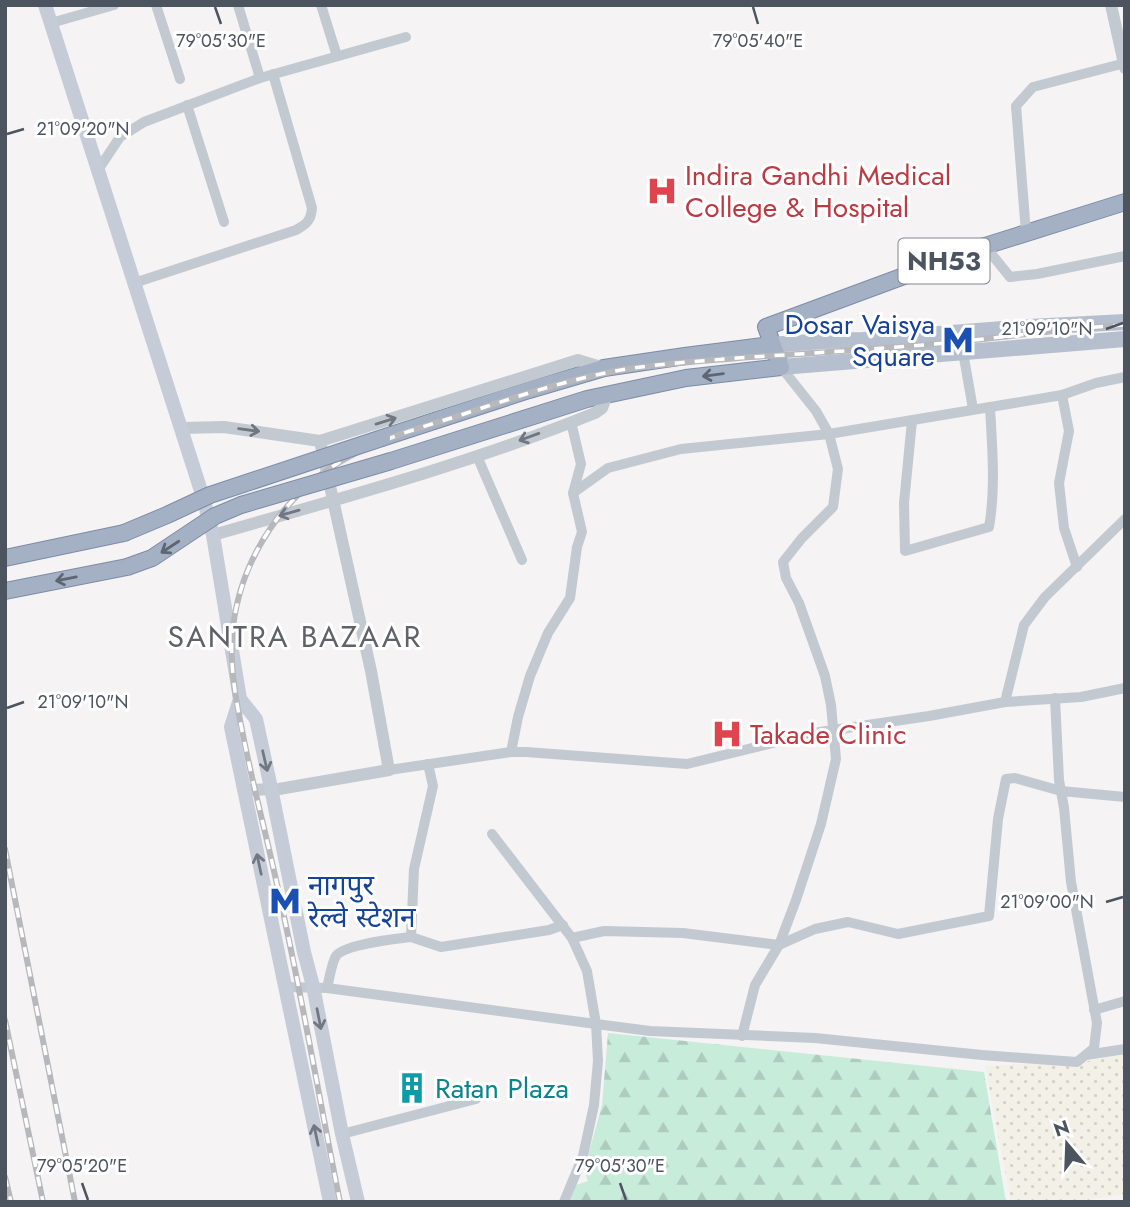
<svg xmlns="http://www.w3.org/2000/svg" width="1130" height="1207" font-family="Jost,'Noto Sans Devanagari',sans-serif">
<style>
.forest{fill:url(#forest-firs)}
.sand{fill:url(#sand-dots)}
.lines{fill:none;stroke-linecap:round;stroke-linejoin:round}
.trunk-casing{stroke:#7c8ca7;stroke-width:18}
.minor{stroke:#c3c9d0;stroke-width:10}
.tertiary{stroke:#c3c9d0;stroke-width:12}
.secondary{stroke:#c6ccd7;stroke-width:14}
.primary{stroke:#b6bfce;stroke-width:16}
.trunk{stroke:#a4b0c4;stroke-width:16}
.rail-casing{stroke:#b6b8bc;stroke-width:6}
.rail{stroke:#fff;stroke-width:3.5;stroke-dasharray:10;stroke-linecap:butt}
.trunk-bridge-casing{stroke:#7c8ca7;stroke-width:18;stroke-linecap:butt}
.trunk-bridge{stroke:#a4b0c4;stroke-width:16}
.oneway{stroke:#5e6673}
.oneway2{stroke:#707781}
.oneway3{stroke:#717883}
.ticks{fill:none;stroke:#4c545f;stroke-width:2.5}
.labels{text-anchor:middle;stroke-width:6;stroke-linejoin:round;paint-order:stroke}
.shield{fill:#fff;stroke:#82878f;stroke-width:2}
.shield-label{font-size:26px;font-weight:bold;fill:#4c545f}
.health-label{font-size:28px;fill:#be3a42;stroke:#fff;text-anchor:start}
.transit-label{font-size:28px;fill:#164399;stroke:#fff;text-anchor:end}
.culture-label{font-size:28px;fill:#0d838f;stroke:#fff;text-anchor:start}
.neighbourhood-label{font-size:30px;letter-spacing:2px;fill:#606267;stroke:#fff}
.ticks-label{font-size:18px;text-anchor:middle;fill:#4c545f;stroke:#fff;stroke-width:6;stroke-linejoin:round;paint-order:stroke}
</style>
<defs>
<pattern id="forest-firs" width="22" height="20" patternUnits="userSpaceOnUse" patternTransform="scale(1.75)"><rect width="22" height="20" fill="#c8ecda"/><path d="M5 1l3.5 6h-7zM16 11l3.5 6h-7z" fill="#adccbe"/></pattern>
<pattern id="sand-dots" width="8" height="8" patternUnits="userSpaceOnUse" patternTransform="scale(1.75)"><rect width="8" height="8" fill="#f3f1e7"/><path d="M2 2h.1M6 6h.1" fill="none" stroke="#d2d1c9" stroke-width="1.8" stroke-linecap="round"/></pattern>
</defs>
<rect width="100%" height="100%" fill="#f5f3f3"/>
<path class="forest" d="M608,1033L984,1072L1006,1202H570L576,1185L588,1181L584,1171L602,1105Z"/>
<path class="sand" d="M1125,1052V1194L1076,1202H1011L985,1066L1089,1061Z"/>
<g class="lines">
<defs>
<g id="trunk">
<path d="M382,438L529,390L604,368L685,356L771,345"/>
<path d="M391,461L587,399L686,378L781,367L766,327L985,246L1125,202"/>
<path d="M5,558L124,533"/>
<path d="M5,591L127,567"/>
</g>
</defs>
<use href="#trunk" class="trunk-casing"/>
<g class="minor">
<path d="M156,5L180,79"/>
<path d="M238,5L260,78"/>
<path d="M321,5L337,56"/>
<path d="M51,23L114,5"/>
<path d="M187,105L224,222"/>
<path d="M98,170L120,137L144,122L260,78L406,37"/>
<path d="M1026,233L1016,106L1033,87L1125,63"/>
<path d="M985,246L1010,277L1037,274L1125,256"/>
<path d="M134,283L296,230C307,224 311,220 312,208L273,74"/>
<path d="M963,352L973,409"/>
<path d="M781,367L816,411L829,434L1062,395L1096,383L1125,377"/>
<path d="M1062,395L1069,431L1059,483L1064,528L1077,567"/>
<path d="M912,421L904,503L905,551L989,527C996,488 992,446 990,407"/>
<path d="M477,456L522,560"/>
<path d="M573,493L608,468L681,449L829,434L838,469L833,507L802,538L783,562L786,578L799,603L825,676L831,705L836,759L821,824L796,900L779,945L755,985L742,1036"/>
<path d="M1005,702L1024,625L1045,597L1125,519"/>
<path d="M511,752L518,717L530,676L548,633L570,598L577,547L582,532L573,493L581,464L571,422"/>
<path d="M389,770L511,752H526L687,764L813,733L929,716L1005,702L1081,697L1125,688"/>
<path d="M492,834L572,938L587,971L596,1024L650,1031L815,1038L982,1055L1077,1062L1094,1048L1097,1023L1071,882L1064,808L1059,780L1055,698"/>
<path d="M411,937L441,947L549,930L563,925"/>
<path d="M572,938L604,931L683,933L779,945L815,929L848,922L898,934L989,916L998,819L1006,779L1015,778L1061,791L1125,797"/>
<path d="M284,987L327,988L596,1024L598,1061L594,1105L583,1156L564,1202"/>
<path d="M327,988C329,980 332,962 336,956C344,944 396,939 411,937L414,869L433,786L428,764"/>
<path d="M1094,1010L1125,1001"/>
<path d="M1086,1055L1125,1049"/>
<path d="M342,1134L476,1099"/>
</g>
<g class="tertiary">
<path d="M1111,5L1125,68"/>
<path d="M181,428L224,427L320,441L578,360L604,368"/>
<path d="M213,535C342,498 471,463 595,413L602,408L607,395"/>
<path d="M244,790L279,789L389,770L371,671L320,441"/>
</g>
<g class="secondary">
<path d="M45,5L202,494L213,535L240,699L256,719L271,788L304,952L313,986L342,1134L358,1202"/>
<path d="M240,699L231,727L330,1202"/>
</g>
<g class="primary">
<path d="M771,345L823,341L863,340L1029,327L1125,322"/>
<path d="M781,367L1125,339"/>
</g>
<use href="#trunk" class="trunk"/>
<defs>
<g id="rail">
<path d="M5,849L75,1202"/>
<path d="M5,1020L43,1202"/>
<path d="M5,1177L11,1202"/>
<path d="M340,1202C320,1103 303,1002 281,903C270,849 255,795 244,740C237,706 230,671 232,637C238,559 286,488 356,453C389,436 426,426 461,415C512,398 563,381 615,371C660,363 705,361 750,357C804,354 857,350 910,346C982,341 1053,329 1125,325"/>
</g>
</defs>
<use href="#rail" class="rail-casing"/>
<use href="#rail" class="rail"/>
<defs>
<g id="trunk-bridge">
<path d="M124,533L167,515L210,495L382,438"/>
<path d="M127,567L152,558L215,516L241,505L391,461"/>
</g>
</defs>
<use href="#trunk-bridge" class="trunk-bridge-casing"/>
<use href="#trunk-bridge" class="trunk-bridge"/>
</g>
<defs><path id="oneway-shaft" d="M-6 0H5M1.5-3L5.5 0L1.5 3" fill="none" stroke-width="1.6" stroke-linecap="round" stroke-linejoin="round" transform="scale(1.75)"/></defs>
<g class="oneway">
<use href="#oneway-shaft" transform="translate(713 375) rotate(173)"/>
<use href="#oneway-shaft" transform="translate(170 547) rotate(147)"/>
<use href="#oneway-shaft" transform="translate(66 579) rotate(169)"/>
</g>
<g class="oneway2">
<use href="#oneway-shaft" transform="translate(386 421) rotate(-17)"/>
<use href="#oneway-shaft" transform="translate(249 430) rotate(8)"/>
<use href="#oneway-shaft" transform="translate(529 437) rotate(160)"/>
<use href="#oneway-shaft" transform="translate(289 513) rotate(164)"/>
</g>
<g class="oneway3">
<use href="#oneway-shaft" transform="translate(265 761) rotate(77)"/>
<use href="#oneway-shaft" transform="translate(259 864) rotate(-102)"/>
<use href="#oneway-shaft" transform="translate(319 1019) rotate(79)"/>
<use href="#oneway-shaft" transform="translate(316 1135) rotate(-102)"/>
</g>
<path class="ticks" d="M215,7L221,24M753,7L758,24M7,134L24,129M1106,329L1123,323M7,708L24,702M1106,902L1123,897M82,1183L88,1200M620,1183L626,1200"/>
<defs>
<symbol id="hospital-bare" viewBox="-9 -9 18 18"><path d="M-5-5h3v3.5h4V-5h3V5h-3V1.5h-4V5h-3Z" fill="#e0444e" stroke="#fff" stroke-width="2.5" paint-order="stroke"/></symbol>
<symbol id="metro-bare" viewBox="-9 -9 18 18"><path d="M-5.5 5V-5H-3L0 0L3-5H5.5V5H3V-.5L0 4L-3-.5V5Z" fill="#1a4fb4" stroke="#fff" stroke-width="2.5" paint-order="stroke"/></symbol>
<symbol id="building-bare" viewBox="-9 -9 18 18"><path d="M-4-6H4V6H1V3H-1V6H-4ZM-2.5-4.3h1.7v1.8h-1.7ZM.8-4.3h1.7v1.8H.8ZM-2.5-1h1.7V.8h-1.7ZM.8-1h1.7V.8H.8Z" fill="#0f9aa8" stroke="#fff" stroke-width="2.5" paint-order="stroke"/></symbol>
</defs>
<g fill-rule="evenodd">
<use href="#hospital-bare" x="640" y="169" width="44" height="44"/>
<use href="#metro-bare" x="936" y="318" width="44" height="44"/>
<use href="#hospital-bare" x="705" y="712" width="44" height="44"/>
<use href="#metro-bare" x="263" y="879" width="44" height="44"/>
<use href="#building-bare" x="390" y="1066" width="44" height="44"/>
</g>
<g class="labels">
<rect class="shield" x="898.5" y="238.5" width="91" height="45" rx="5"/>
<g class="shield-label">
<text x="944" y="270">NH53</text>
</g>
<g class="health-label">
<text x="685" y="185">Indira Gandhi Medical<tspan x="685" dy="32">College &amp; Hospital</tspan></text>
<text x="750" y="744">Takade Clinic</text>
</g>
<g class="transit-label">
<text x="935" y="334">Dosar Vaisya<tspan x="935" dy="32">Square</tspan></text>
<text x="308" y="895" text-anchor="start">नागपुर<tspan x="308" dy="32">रेल्वे स्टेशन</tspan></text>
</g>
<g class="culture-label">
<text x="435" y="1098">Ratan Plaza</text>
</g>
<g class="neighbourhood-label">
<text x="295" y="647">SANTRA BAZAAR</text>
</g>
</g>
<g class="ticks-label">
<text x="221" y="47">79°05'30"E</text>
<text x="758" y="47">79°05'40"E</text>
<text x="83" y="135">21°09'20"N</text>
<text x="1047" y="335">21°09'10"N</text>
<text x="83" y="708">21°09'10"N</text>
<text x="1047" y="908">21°09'00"N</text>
<text x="82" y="1172">79°05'20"E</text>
<text x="620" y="1172">79°05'30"E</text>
</g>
<rect width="1130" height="1207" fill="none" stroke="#4c545f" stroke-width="14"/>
<g transform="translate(1067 1144) rotate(341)" stroke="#ffffff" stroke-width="5" paint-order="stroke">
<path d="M0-5L12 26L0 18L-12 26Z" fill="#4c545f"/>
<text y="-10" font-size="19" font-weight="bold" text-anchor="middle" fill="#4c545f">N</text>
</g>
</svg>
